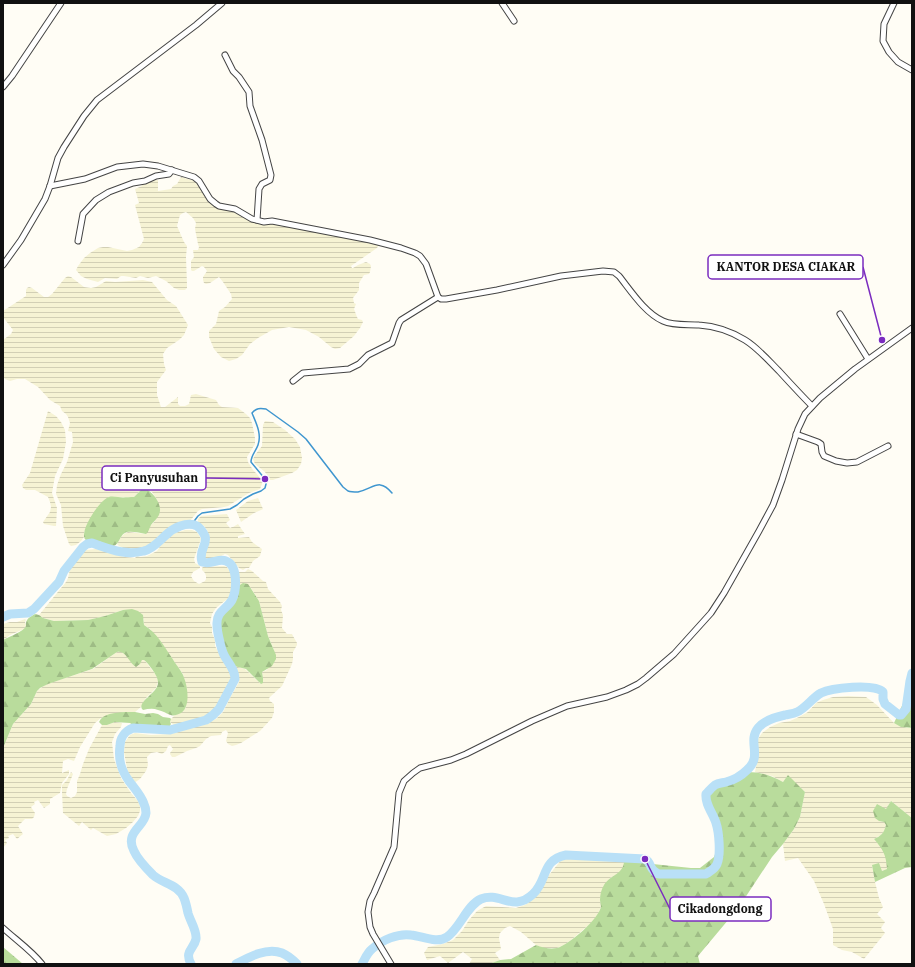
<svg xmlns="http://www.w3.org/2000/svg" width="915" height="967" font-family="'IBM Plex Serif',serif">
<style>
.farmland{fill:url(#farmland-rules)}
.forest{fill:url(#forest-firs)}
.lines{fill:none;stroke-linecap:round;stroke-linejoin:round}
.stream{stroke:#3f96cf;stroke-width:1.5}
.river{stroke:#b9e0f7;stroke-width:9}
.minor-casing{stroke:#444;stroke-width:7}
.minor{stroke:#fff;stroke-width:5}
.leader{fill:none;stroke:#7b2cbf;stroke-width:1.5}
.callout-dot{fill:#7b2cbf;stroke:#fff;stroke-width:1.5}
.callout{fill:#fff;stroke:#7b2cbf;stroke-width:1.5}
.callout-label{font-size:12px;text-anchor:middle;font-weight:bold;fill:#111}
</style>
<defs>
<pattern id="farmland-rules" width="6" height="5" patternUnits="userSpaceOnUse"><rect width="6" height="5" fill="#f6f3d4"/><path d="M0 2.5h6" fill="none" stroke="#d2cfb5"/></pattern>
<pattern id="forest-firs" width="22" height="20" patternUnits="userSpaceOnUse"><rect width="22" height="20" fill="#b9dc9c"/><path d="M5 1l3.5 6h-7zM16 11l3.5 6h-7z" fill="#9ebc85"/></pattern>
</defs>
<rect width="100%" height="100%" fill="#fffdf5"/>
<g class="farmland">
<path d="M181,177L195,181L197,183L205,197L213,206L217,208L236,212L242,217L251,221L258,223H269L379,244V245L377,248L351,266L352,268H353L358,265L366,262L370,264L371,266L370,272L369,274L364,275L359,283V290L353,298L354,303L356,304L354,309L357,317L358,319L362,320L363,322L360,328L354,336L340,348L335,349L331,347L319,337L306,330L289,327L272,330L258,338L250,344L242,355L236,359L229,361L221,357L214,349L209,337V331L216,324L219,311L225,307L232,299L231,294L223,282L219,277L210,283L206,284L204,283L203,280V277L207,271L204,267L202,266L194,271H192L191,270V261L194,257L193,250H198L199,247L198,244L195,229L196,223L193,218L186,212L183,213L180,215L177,226L184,242L187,246L186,257L187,285V288L185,290H179L174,288L166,281L156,276L148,278L140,276L136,278L124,276H121L117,279L105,278L98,282L87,279L81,276L76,270L78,266L84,258L90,253L98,248L103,247H108L127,251L132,250L139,247L142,243L144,239L135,205L139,203L135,189L142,186L141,183L147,181L158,180V191L171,189L173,186L177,184Z"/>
<path d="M68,276L71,277L84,287L91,288L96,287L106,281L115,282L143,280L152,282L167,300L176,306L188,325L184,335L179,340L167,348L163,354L164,364L166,370L157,382V395L161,407H165L178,397V404L180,406H185L189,404L191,395L196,394L216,400L219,405L222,407L238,408L246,414L250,418L252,423L255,438V444L247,457L248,462L253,470L257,474L262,481V484L260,489L249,493L228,506L224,507L202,509L198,511L190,521L187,523L174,526L170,529L152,545L140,549L123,548L119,546L117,544L121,537L124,534L128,532L146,534L150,526L155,521L159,505L157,500L152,492L148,490L144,489L141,490L134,497H109L84,532V537L81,541L76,545L71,546L69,544L63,526L61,505L56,494L57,485L61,474L67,462L73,442L72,432L68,431L70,423L68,417L66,414L62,411L60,406L50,400L38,387L25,379H17L10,381L5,379L3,376V340L11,334L13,330L3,317V311L26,296V290L27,288L29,287L32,288L44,297H48L52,294L65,278Z"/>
<path d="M48,411L56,416L61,422L65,430L66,442L63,459L55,476L52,493L57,508L56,526H54L44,524L43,522L50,512L51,507L50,502L48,497L35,490H26L23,488L22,485L30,473Z"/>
<path d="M265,421L273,422L285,430L295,439L300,447L302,458L301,464L297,470L292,473L273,480H270L265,472L255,464L253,459L255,455L262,446L263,425Z"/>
<path d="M258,498L259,500L263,509L261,510L254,513L241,522L236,510L248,501Z"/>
<path d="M227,514L230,520L226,523L230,528L232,527H233L238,524L245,534L238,536V538L249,537L252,542L262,549L260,556L253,561L249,568H246L243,570L239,568L228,555L225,554L211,561H208L204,558L208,545L209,536L207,530L204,526L198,522V519L201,516Z"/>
<path d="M185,530H192L197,532L199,535L201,539L194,559L195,563L200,566V568L193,572L191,576L194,581L199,584L205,581L206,579V576L205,573L202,570V568L203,567L224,566L227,567L231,573L232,577V588L229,598L222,603L216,608L212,614L210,623L212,627V633L215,640V646L229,671L231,675V679L219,704L210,714L204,717L174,725L170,722L171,719L175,715L183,711L186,707L187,690L183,674L159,640L150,629L144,625V619L123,610L105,616L88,620L54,621L43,618L39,615L66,582L68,578L70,569L82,552L86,550L96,549L125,557L135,558L137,556L140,557L147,556L157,551L163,542L168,538L175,533Z"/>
<path d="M248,569L252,571L263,581L266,582L268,589L280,602L282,606L281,610L283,615L282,628L287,634H292L293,636L297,643V645L293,652V659L292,664L282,686L271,696L269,698L270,701L274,704V712L272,718L260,731L241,743L236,745L232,746L228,744L226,741L228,733L226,730L222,732L221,735L211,736L206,739L200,746L196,748L187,751L175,757H172L170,754V753L173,749L170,745L168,746L166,751L162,754L157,752L151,753L147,757L148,765L146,771L140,779L134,783L131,780L128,774L124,752L125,742L130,735L135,733L151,735L171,734L182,731L187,729L203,725L216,719L223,712L231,696L239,682V675L234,666L245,669L261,684L263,678L262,672L267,670L274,650L268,636L259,601L251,588L240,584L238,586H237L238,580L237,572H245Z"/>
<path d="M25,619L26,620L25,622L26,626L24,629L10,635L3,640V624L10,622H17Z"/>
<path d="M117,652H122L138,666L142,660H144L146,662L156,675L158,680V682L156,688L146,698L141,707L135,712H125L101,718L95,723L80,747L74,761L68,759L63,761L62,773L69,770V774L62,783L60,793L50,799V804L44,808L38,800L34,802L35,804L31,807L35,813L34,817L32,819H25L18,826L23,834L17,839L13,834L8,836L9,838L5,840L7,843L3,848V748L13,724L31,704L37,691L41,688L47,684L93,669Z"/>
<path d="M848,696L866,697L877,705L894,723L907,728H912V818L891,801L879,821L884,822L886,825L885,830L881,835L874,839L882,848L886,857L888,869L882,871L872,865L875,882L879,898L883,907L877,914L885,922L881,928L885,933L864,959L852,952L842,950L833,945V929L824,904L814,881L798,858L785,861L783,844L794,829L800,817L805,792L788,776L783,782L772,776L755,772L757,761L758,739L762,733L770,727L779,723L790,721L799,717L808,712L816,703L823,700L833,697Z"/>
<path d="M115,722L122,723L121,727L115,734L112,742L114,759L121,778L131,793L138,801L140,806V811L138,816L133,822L126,828L116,834L107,836L93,828L91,830L82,822L79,826L63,813L62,792V785L67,780L71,772L73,774L67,789L66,794L67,796L71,798L75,796L77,792V781L80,774L83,764L89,749L102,725H107Z"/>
<path d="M574,857L624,861L625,863L623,868L618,874L610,878L600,898L601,906L598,915L591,923L571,940L564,945L557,948H543L536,945L521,932L510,926L505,928L500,933L499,938L501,949L495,953L500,960L489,964H469L472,959L463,952L448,963L440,956L427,960L424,953L428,947L443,944L453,940L462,931L469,920L477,911L486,906L516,908L525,905L533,899L541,890L549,875L562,859Z"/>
</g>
<g class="forest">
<path d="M144,489L148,490C155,495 163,506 159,515C157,519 153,522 151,525C149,529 149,531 146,534C140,533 133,531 127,532C119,534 120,546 112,546C107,546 103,542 98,541C94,540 89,542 86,540C77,534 100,499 109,497C112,496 115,497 118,497C123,498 128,497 134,497L141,490Z"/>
<path d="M243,583L248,584L259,601L268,636L276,655V659L272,666L262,672L263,678V683L261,684L246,669L234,666L223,657L217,647L216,635L219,629L218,622L225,611L232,604L235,600L238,586Z"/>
<path d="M132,609L138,611L143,615L144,625C157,633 164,646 172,658C175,663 179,668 182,673C187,682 192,706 181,713C170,719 168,712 158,710C153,708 148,709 143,710C135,702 159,693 158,682C158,676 149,664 144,660H142L140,664L136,667C128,662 126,650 117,652L92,669L48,684L40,688L37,691L31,704L13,724L3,748V640C10,636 23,632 26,626C25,619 30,617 35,614L39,615L43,618L54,621L88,620L105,616L123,610Z"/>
<path d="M912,689V728L901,727L894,723L906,697Z"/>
<path d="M125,712H135L145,714L153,713L158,714L163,717L170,718L171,719L170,722L171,724L166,732L156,733L145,732L141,731L130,723L115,722L107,725H102L99,722C103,713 115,713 125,712Z"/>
<path d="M748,772C761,772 772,776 783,782L788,775L805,792L800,817L794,829L783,844L772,857L739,907L698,956L700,964H489L500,960L511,959L536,945C543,948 550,949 557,948C569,945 600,918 601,906C601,906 600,901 600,900C600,895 601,890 604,885C610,875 624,874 624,861L691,868H700L714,857L721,838L719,820L708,804L709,790L722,779Z"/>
<path d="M891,801L912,818V867L905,868L875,882L872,865L879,863L882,871L887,869C886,854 883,850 874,839C881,836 884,833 886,825L884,822L879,821L875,818L873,811L877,804L886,809Z"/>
<path d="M3,947L23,964H3Z"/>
</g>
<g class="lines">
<path class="stream" d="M192,524L198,516L202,513L230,509L237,505L244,499L253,494L261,491L265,488L266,484L265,479L251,462C251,455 256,451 258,445C262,434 256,423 252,413C256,408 260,408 266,409L298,432L306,439L343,487L348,491C351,492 355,492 358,492C373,489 379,477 392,493"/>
<g class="river">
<path d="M3,617L10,614L28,613L34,609L59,582L64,571L83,547L87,544L92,543C110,549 125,556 144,551C153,549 159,541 166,535C173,528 187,521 197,526C200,528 203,532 205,536C208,545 198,550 202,562C212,565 218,558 226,561C238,565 237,590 232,600C227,609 216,611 217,625C217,631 221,649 224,655C228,663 235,669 235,679L219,709L213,715L206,720L170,730L133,728C125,731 120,738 120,746C118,760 121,770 129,781C134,788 141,795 144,804C145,806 146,810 146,813C145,827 124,832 134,851C137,858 147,869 153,875C163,884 178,884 184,898C186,903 187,908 188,913C190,921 197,930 196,939C194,949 184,951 191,964"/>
<path d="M236,964C249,957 267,947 282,953C287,955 293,960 297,964"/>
<path d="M362,964C365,959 367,953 372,949C382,940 398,933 411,935C422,936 437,944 447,937C460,928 467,905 481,899C500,891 513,913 533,894C548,880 541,860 566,855L645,859C651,862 649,867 654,871C655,872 658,874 659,874H706C710,871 715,869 717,864C721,855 719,832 716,823C713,813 705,805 706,794C709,791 711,788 715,785C718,783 722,783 726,782C734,780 741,776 747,770C763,756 747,742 758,728C764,720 776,717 785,715C789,714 793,714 797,712C806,708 812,698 821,693C831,688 874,683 883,692V699L885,704L899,715H901L906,709L910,681L912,673"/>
</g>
<defs>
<g id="minor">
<path d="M502,3L514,21"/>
<path d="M894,3L884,24L883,41L889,52L898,62L912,70"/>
<path d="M225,55L233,71L239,77L249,92L250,106L262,140L271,175L270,180L262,184L259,189L257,220"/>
<path d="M3,87L12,76L61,3"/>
<path d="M50,186L85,179L117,167L143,164L158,166L194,177L199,181L210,199L216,204L219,206L235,209L252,219L264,222L272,221L370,240L401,248L415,253L420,256L426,264L438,297L441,299H446L497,290L561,276L603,271L614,272L619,276C631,291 645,313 663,321C674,326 688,324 699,325C715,326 732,332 745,340C758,348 768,360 779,371C790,383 801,395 812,406"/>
<path d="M78,241L83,214L96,200L109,192L133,183L145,181L156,176L169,174L172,170"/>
<path d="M3,265L21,240L45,199L50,186L58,158L64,147L84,116L97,100L196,25L222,3"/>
<path d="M840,314L868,359"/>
<path d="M293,381L303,373L349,369L359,364L368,355L392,343L399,323L401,320L438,297"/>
<path d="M796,434L818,442L821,444L822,452L824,456L836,461L847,463L857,462L888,446"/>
<path d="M3,928C16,940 31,950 42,964"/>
<path d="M391,964L373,934L370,927L368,912L370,901L374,893L394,847L399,793L404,781L413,773L420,768L451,760L466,754L532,721L567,706L607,697L626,690L638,684L646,678L674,654L711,613L724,593L759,531L773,505L782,480L798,429L805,414L820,398L855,369L912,328"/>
</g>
</defs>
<use href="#minor" class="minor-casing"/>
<use href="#minor" class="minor"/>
</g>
<path class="leader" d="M882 340L863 267M265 479L206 478M645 859L670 909"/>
<g class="callout-dot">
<circle cx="882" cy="340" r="4"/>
<circle cx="265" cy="479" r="4"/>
<circle cx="645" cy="859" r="4"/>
</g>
<g class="callout">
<rect x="708" y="255" width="155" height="24" rx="4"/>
<rect x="102" y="466" width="104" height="24" rx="4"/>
<rect x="670" y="897" width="101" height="24" rx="4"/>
</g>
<g class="callout-label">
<text x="786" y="271">KANTOR DESA CIAKAR</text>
<text x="154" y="482">Ci Panyusuhan</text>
<text x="720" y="913">Cikadongdong</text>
</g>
<rect width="915" height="967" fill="none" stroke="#111111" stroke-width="8"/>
</svg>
